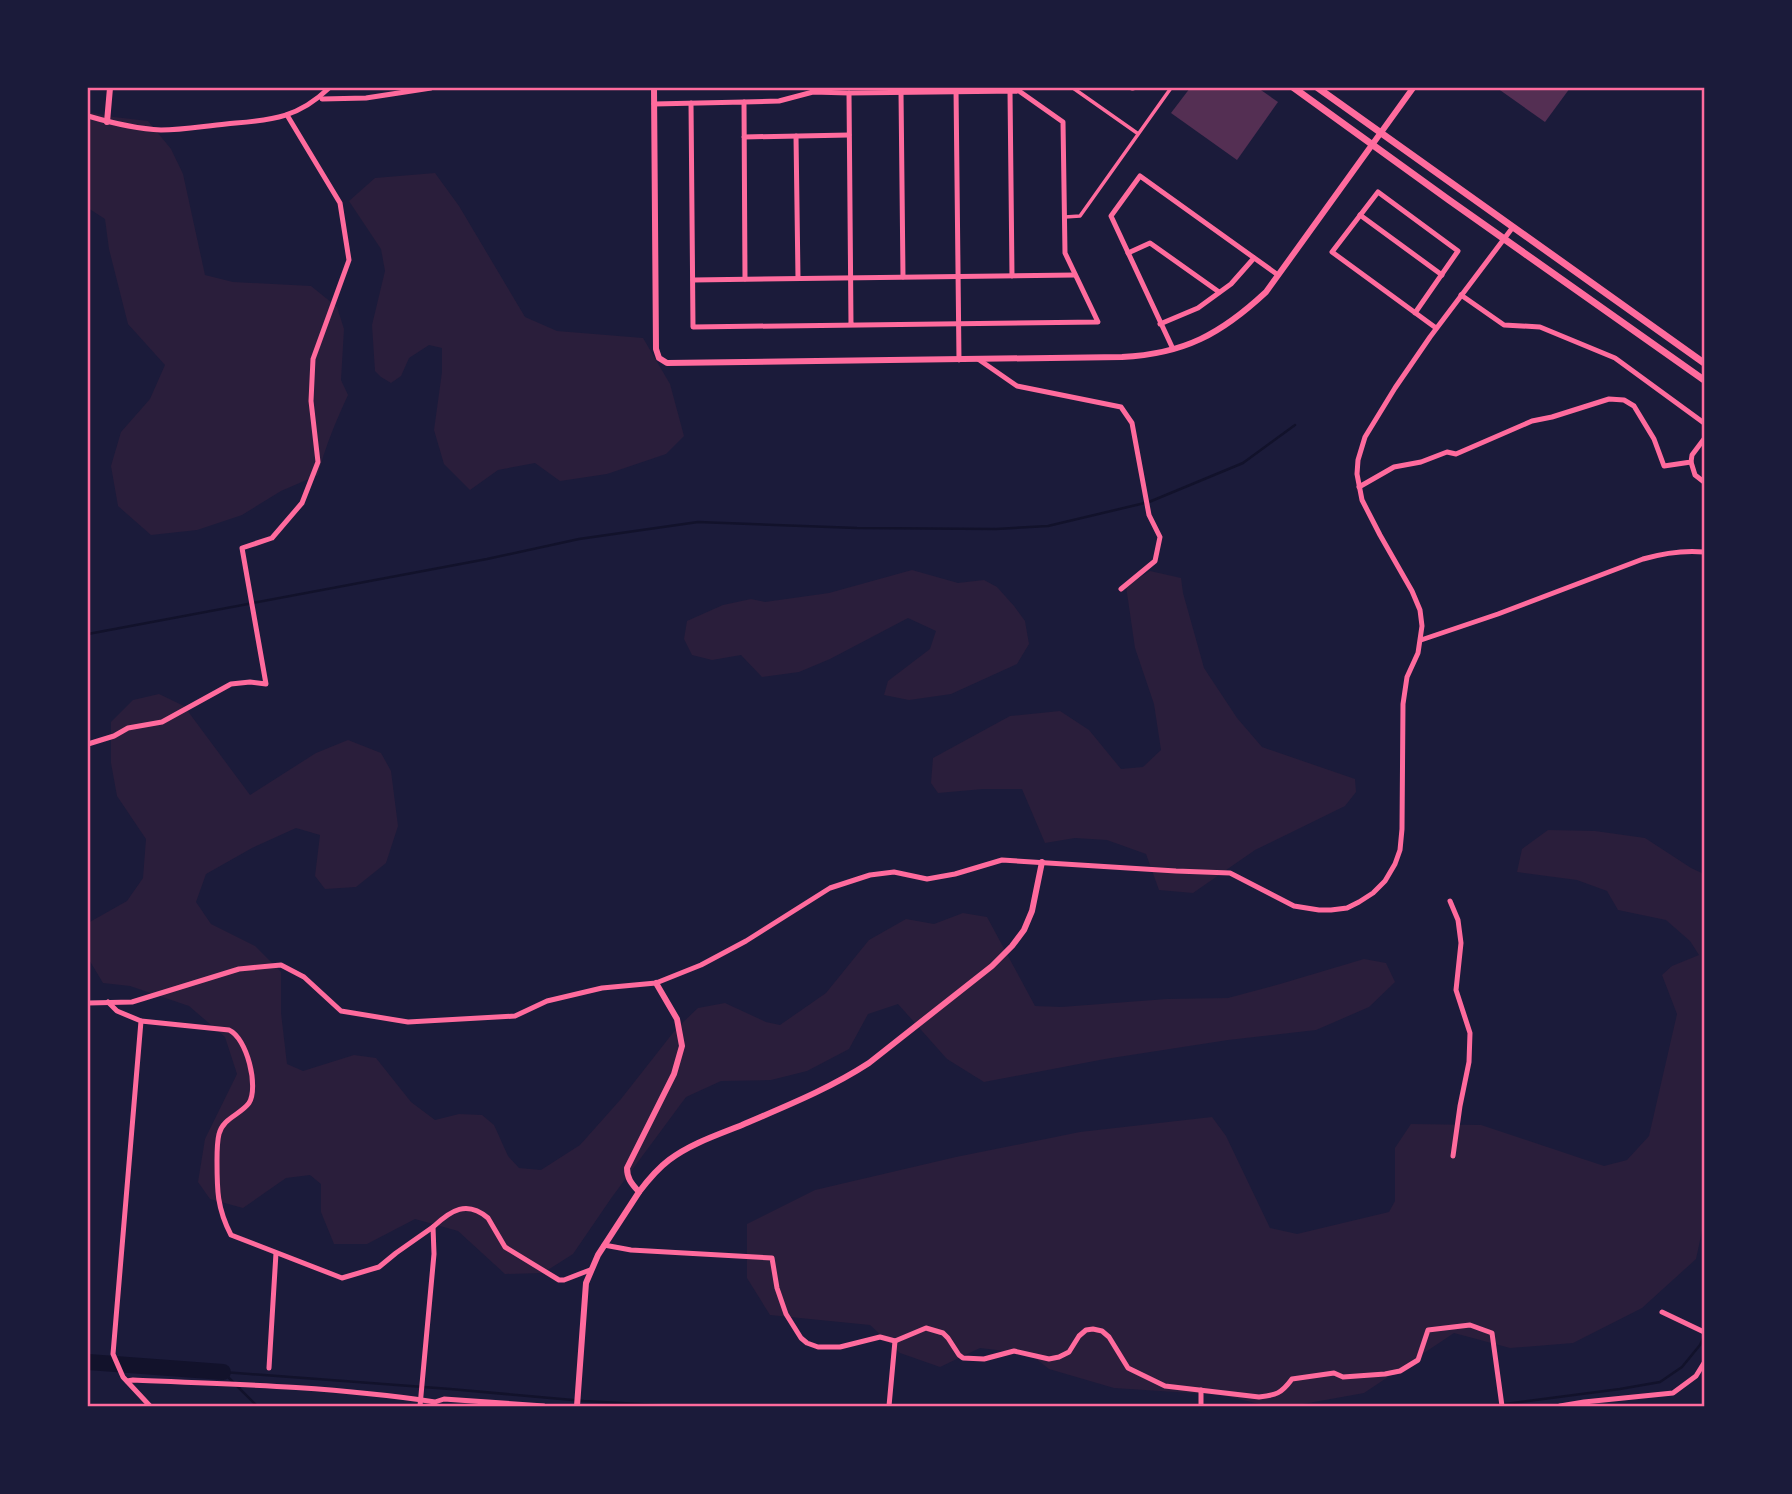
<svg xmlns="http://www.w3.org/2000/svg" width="1792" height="1494" font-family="'Fira Sans Condensed',sans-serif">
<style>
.green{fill:#2a1e3b}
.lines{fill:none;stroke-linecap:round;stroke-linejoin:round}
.stream{stroke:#12122b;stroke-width:2.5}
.river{stroke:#12122b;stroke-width:16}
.building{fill:#542f53}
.pedestrian{stroke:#ff6b9d;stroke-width:3.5}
.minor{stroke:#ff6b9d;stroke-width:5}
.tertiary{stroke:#ff6b9d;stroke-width:6}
.secondary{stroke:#ff6b9d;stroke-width:7}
.neatline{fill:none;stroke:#ff6b9d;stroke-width:2.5}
</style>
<rect width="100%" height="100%" fill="#1b1b3a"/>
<g class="green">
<path d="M88,112L114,117L148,121L171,149L183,174L205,275L233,282L311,286L337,307L344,329L341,380L348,395C336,421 325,447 318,475L281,491L242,515L197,530L151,535L118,506L111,466L121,432L150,399L165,365L128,324L109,249L105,219L88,208Z"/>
<path d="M435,173L459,206L525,317L557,331L643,338L670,384L684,436L666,454L607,474L560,481L535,463L498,470L470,490L444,464L434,430L442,372V348L429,345L409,358L401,376L391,383L381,377L375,371L372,325L385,271L381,249L349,201L375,178Z"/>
<path d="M912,570L958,583L984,580L997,587L1014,606L1025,621L1029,644L1017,664L951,694L909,700L884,695L888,681L930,649L936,631L908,618L830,659L799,672L762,677L741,655L712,660L692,655L684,639L687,621L723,605L751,599L765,602L829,593Z"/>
<path d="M1150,571L1181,578L1183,593L1204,668L1237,718L1262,747L1355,779L1356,792L1345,806L1255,850L1193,893L1159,890L1146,854L1107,840L1075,838L1045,843L1022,789H983L938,793L931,783L933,758L1010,716L1060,711L1089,730L1121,769L1143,767L1161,750L1154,704L1135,648L1126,586Z"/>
<path d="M159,694L184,706L250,795L316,753L348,740L381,753L391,771L398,826L386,863L356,887L325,889L315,876L320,835L296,828L252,848L206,874L196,902L211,924L255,946L281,972V1013L287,1064L303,1071L354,1055L376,1058L411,1102L435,1120L459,1114L482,1115L494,1125L508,1156L519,1168L541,1170L580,1145L621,1099L676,1029L698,1008L725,1003L766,1022L780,1025L826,993L869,940L906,919L934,924L963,913L987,917L1035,1006L1061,1007L1167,999L1228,998L1280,984L1364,959L1386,963L1395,982L1369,1007L1316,1030L1228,1040L1105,1059L984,1082L947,1059L898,1004L868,1014L849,1049L807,1071L771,1080L721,1081L686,1097L612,1197L573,1254L543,1273L505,1274L458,1231L415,1219L367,1244H334L321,1212V1184L310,1175L286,1178L243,1208L210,1199L198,1182L205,1139L237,1074L225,1037L189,1006L130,986L103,983L88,958V923L127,901L143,878L146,839L117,796L111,763V722L133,700Z"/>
<path d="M1548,830L1595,831L1645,838L1691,868L1704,874V1222L1696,1259L1642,1308L1573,1343L1510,1348L1454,1333L1364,1393L1292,1406H1268L1222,1395L1114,1388L1049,1369L1030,1354L980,1348L940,1367L900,1353L870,1325L770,1315L747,1278V1224L815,1190L956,1157L1080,1132L1212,1117L1226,1136L1270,1228L1297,1234L1389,1212L1395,1201V1148L1411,1124L1481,1125L1604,1166L1627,1160L1649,1136L1677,1014L1662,975L1672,966L1699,955L1690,941L1666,920L1618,910L1607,891L1577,880L1517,872L1522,849Z"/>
</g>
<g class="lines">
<g class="stream">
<path d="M88,634L487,559L579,539L698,522L857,528L996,529L1048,526L1149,502L1243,463L1295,425"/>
<path d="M223,1372L450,1389L584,1401L675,1406"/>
<path d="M223,1372L257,1406"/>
<path d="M1490,1406L1620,1389L1660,1382L1682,1367L1700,1345L1704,1336"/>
</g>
<path class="river" d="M88,1362L223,1372"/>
</g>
<g class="building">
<path d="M1190,88H1258L1278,102L1237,160L1171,113Z"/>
<path d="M1497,88H1570L1545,122Z"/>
</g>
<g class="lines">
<g class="pedestrian">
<path d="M1073,88L1137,133"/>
<path d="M1065,217L1080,216L1171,88"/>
</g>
<g class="minor">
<path d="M956,88L959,360"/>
<path d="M1132,88H1133"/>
<path d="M1010,91L1012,276"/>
<path d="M901,92L903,277"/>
<path d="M322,99L366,98L431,88"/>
<path d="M744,102L779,101L813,92L849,93"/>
<path d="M691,103L693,327L1098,322L1065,253L1063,122L1019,91L849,93L851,325"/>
<path d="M654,104L744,102L745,279"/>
<path d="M88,116C112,123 136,129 161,130C183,130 204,126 226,124C268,120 296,120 329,88"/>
<path d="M796,136L798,278"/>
<path d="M744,137L849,135"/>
<path d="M1360,215L1442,275"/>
<path d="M1128,253L1150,243L1219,292"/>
<path d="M693,280L1075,275"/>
<path d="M1461,295L1504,325L1540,327L1615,358L1704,423"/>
<path d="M1415,313L1458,251L1378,192L1332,252L1436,328"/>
<path d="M1160,324L1198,308L1231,284L1254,258"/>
<path d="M1173,349L1111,216L1140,176L1278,275"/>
<path d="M978,359L1017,386L1121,407L1132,423L1149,515L1160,537L1155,561L1121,589"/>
<path d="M1691,462L1695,475L1704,482"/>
<path d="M1359,487L1394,467L1421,462L1447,452L1456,454L1532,421L1552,417L1609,399L1624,400L1634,406L1654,439L1664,466L1691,462L1692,455L1704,439"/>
<path d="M1421,640L1498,614L1643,559C1664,553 1683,550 1704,552"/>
<path d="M88,744L114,736L128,728L162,722L231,684L250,682L266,684L242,548L272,538L302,503L318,462L311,401L313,359L349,260L340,203L287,115"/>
<path d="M1450,901L1458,920L1461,943L1456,990L1470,1033L1469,1062L1460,1106L1453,1156"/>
<path d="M108,1002L117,1011L141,1021L113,1354L123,1377L150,1406"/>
<path d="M88,1003L132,1002L239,969L281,965L304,977L341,1011L408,1022L515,1016L547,1001L602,988L656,983L701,965L746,941L830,888L870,875L894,872L927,879L955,874L1002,860L1176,871L1230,873L1294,906L1319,910H1331L1347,908L1359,902L1373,893L1385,881L1395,864L1400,850L1402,829L1403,704L1407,677L1418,653L1422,626L1420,610L1412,591L1380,535L1362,500L1357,474L1358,460L1365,437L1395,388L1430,337L1513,227"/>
<path d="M141,1021L229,1030C247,1038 259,1087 249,1103C240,1115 223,1118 219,1134C217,1142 217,1153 217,1161C217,1190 217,1208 231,1235L342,1278L379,1267L396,1253L433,1227L434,1254L420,1406"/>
<path d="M433,1227C451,1210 467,1200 488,1218L505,1247L559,1280H564L590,1270"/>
<path d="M604,1245L631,1250L772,1258L777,1288L786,1314L801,1338L807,1343L818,1347H840L880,1337L895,1341L926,1328L943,1333L948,1338L959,1355L963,1358L984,1359L1014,1351L1049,1359L1059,1357L1069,1352L1079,1336L1086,1330L1093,1329L1102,1331L1109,1337L1128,1368L1165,1386L1259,1397C1276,1395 1281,1394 1292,1379L1334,1373L1343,1377L1385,1374L1400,1371L1418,1360L1428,1330L1470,1325L1492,1333L1502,1406"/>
<path d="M1662,1312L1704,1332"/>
<path d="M269,1368L276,1253"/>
<path d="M127,1381L133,1380C234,1384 335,1387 435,1402L444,1399L544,1406"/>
<path d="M889,1406L895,1341"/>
<path d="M1201,1406V1390"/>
<path d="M1560,1406L1584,1402L1673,1393L1696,1376L1704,1363"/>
</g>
<g class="tertiary">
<path d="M654,88L656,349L659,358L667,363L1122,357C1184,354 1221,334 1266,292L1413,88"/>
<path d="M107,122L110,88"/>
<path d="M639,1192C648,1180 657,1169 669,1160C690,1144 717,1135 742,1125C786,1106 829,1089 869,1063L992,966L1012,946L1024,930L1032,911L1042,862"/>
<path d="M577,1406L586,1283L598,1255L639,1192C632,1184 627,1179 627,1168L674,1074L682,1046L677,1019L656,983"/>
</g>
<g class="secondary">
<path d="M1294,88L1449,200L1704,380"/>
<path d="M1318,88L1704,363"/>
</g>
</g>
<rect width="1792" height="1494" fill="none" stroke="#1b1b3a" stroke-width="178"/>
<rect x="89" y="89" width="1614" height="1316" class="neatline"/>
</svg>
